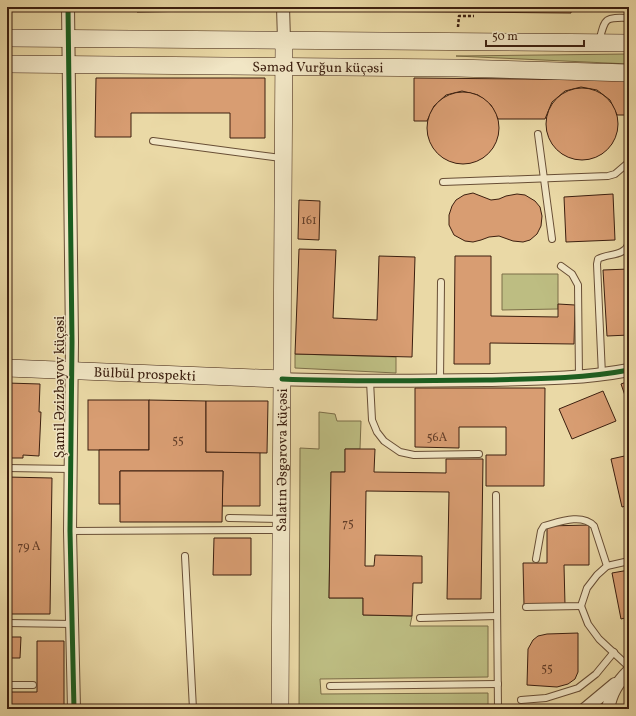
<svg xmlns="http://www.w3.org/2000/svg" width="636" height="716" font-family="Vollkorn,serif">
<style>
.green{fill:#bdbd82;stroke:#7c6e48}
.building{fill:#d89d72;stroke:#3c1f0f}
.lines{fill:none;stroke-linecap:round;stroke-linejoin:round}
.lane-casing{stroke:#684e35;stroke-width:8}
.street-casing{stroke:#684e35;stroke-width:14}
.secondary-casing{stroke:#3c1f0f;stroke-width:18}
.path{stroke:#3c1f0f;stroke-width:2.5;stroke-dasharray:3 2;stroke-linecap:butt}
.lane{stroke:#f1e6c5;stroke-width:6}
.street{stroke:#f1e6c5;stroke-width:12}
.secondary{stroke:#f1e6c5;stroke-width:17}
.cycleway-casing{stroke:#f1e6c5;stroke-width:8}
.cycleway{stroke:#1b5e20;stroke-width:5}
.labels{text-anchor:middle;stroke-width:3;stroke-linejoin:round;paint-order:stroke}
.number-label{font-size:12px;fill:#633e28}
.street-label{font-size:14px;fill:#3c1f0f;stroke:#f1e6c5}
</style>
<rect width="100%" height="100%" fill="#ead9a6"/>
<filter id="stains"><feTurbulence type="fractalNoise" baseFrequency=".005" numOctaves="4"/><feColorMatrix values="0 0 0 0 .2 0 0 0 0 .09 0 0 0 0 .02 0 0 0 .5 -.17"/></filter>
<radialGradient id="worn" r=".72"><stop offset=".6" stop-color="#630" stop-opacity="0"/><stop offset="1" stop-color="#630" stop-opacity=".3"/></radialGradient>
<g class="green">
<path d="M629,54V64L456,56Z"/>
<path d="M502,274H558V309L502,310Z"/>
<path d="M295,354L396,357V373L295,368Z"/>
<path d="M319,412L335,414L337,421H361L360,449H345V472H331L329,598H363V615L412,616L410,626H488V677L320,679L321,694L488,693V709H299L300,448L319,449Z"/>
</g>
<g class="building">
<path d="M137,7H263V10L137,12Z"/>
<path d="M341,7H571V13L341,11Z"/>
<path d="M96,78H265V138H230V113H131V137H95Z"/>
<path d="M414,78L629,80V115H617L610,100L597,90L581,87L565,91L552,102L545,119H498L491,105L478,95L462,91L446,95L434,106L427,121H414Z"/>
<circle cx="582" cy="124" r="36"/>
<circle cx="463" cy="128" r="36"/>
<path d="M473,193L491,200L499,199L506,196L517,194L525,195L535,201L540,207L542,216L541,226L537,234L530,240L523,242L513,241L499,236L489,237L481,240L473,242L465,241L454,235L449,225V215L452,206L456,200L464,195Z"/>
<path d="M613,194L615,240L566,242L564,197Z"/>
<path d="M299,200L320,201L319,240L298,239Z"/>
<path d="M299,249L336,250L333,318L377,320L379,256L415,257L412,357L295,354Z"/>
<path d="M455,256H491V316L558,317V304L575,305L574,344L490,343V364H454Z"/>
<path d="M629,269V335L607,336L603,270Z"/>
<path d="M629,381V407L621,384Z"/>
<path d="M7,383L40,384L39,412H41L39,456L23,455V458H7Z"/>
<path d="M415,388H545L544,486H486V455H506V427H459V448L415,447Z"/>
<path d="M603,391L616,421L572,439L559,409Z"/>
<rect x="88" y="400" width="61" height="50"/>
<path d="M149,400L206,401V452H260V506H222L223,471H120V504H99V450H149Z"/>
<path d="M206,401H268L267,453L206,452Z"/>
<path d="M345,449H375L374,472L446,473V459H483L481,599H447L449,492L366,491L365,566H374L375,555L422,556V583H413L412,616L363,615V598H329L331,472H345Z"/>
<path d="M629,455V505L622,507L611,459Z"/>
<path d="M120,471H223L222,522H120Z"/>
<path d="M7,477L52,478L50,614H7Z"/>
<path d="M589,525V565H564L565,605H524L523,563H547V526Z"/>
<path d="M214,538H251V575H213Z"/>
<path d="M629,570V617L621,619L612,573Z"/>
<path d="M578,633V672L575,679L568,684L557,687L527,685L528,649L533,640L538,636L547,634Z"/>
<path d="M7,637H21L20,658H7Z"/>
<path d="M37,641H64V709H7V692H37Z"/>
</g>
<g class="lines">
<defs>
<g id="lane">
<path d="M599,42C605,18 604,17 629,18"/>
<path d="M538,134L552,239"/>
<path d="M153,141L281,158"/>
<path d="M443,182L608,176L615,174L629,162"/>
<path d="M561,266L572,274L578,285L579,377"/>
<path d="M602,375L597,264L598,259C609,253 624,257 629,243"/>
<path d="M370,381L372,420L377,432L384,441L400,452L414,455L479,454"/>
<path d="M440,381L441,282"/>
<path d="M7,468L71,469"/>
<path d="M496,495L498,709"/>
<path d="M229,518L280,519"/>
<path d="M70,531L280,530"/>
<path d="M185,556L193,709"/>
<path d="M536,559L541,531L544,526C559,522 582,513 594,526L607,566"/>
<path d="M581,606L588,624L599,639L629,667"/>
<path d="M526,607L581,606L587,588L597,575L607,566L629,561"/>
<path d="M420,618L497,616"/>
<path d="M7,623L72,624"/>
<path d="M7,685H33"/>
<path d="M330,686L498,684"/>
<path d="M521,700L546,698L578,688L596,674L614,652"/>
</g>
<g id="street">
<path d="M68,7L72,342L70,531L74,709"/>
<path d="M283,7L284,40"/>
<path d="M282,379C350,382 418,381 486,380C534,379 582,379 629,370"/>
<path d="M585,709L615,684"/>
<path d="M608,709C611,693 617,683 629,671"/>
</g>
<g id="secondary">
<path d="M7,38L629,43"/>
<path id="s1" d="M7,64L456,68L629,73"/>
<path id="s2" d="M7,368L282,379"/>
<path id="s3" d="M280,709L284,40"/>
</g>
</defs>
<use href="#lane" class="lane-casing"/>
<use href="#street" class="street-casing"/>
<use href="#secondary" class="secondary-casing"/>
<path class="path" d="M458,27L459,16H474"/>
<use href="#lane" class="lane"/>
<use href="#street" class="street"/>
<use href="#secondary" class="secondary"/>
<defs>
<g id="cycleway">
<path d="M68,7L72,342L70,531L74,709"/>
<path d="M282,379C350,382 418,381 486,380C534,379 582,379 629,370"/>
</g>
</defs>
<use href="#cycleway" class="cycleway-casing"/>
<use href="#cycleway" class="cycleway"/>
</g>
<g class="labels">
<g class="number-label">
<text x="309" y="224">161</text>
<text x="437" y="441">56A</text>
<text x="178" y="444">55</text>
<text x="348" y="527">75</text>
<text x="29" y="550">79 A</text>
<text x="547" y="672">55</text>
</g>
<g class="street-label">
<text dy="5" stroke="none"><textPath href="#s1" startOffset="311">Səməd Vurğun küçəsi</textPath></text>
<text dy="5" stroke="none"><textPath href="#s2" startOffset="138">Bülbül prospekti</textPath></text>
<text transform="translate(59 387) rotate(-90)" y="5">Şamil Əzizbəyov küçəsi</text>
<text dy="5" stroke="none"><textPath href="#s3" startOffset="249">Salatın Əsgərova küçəsi</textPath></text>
</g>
</g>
<rect width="636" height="716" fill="none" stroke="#ead9a6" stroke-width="24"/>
<rect x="8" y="8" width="620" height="700" fill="none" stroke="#3c1f0f" stroke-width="2"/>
<rect x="12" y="12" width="612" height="692" fill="none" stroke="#3c1f0f"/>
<path d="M486 40v6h98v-6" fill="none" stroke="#3c1f0f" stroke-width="2"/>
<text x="492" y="40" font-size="12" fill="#3c1f0f" stroke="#f1e6c5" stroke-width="3" paint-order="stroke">50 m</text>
<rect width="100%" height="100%" filter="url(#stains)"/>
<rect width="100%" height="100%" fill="url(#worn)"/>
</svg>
